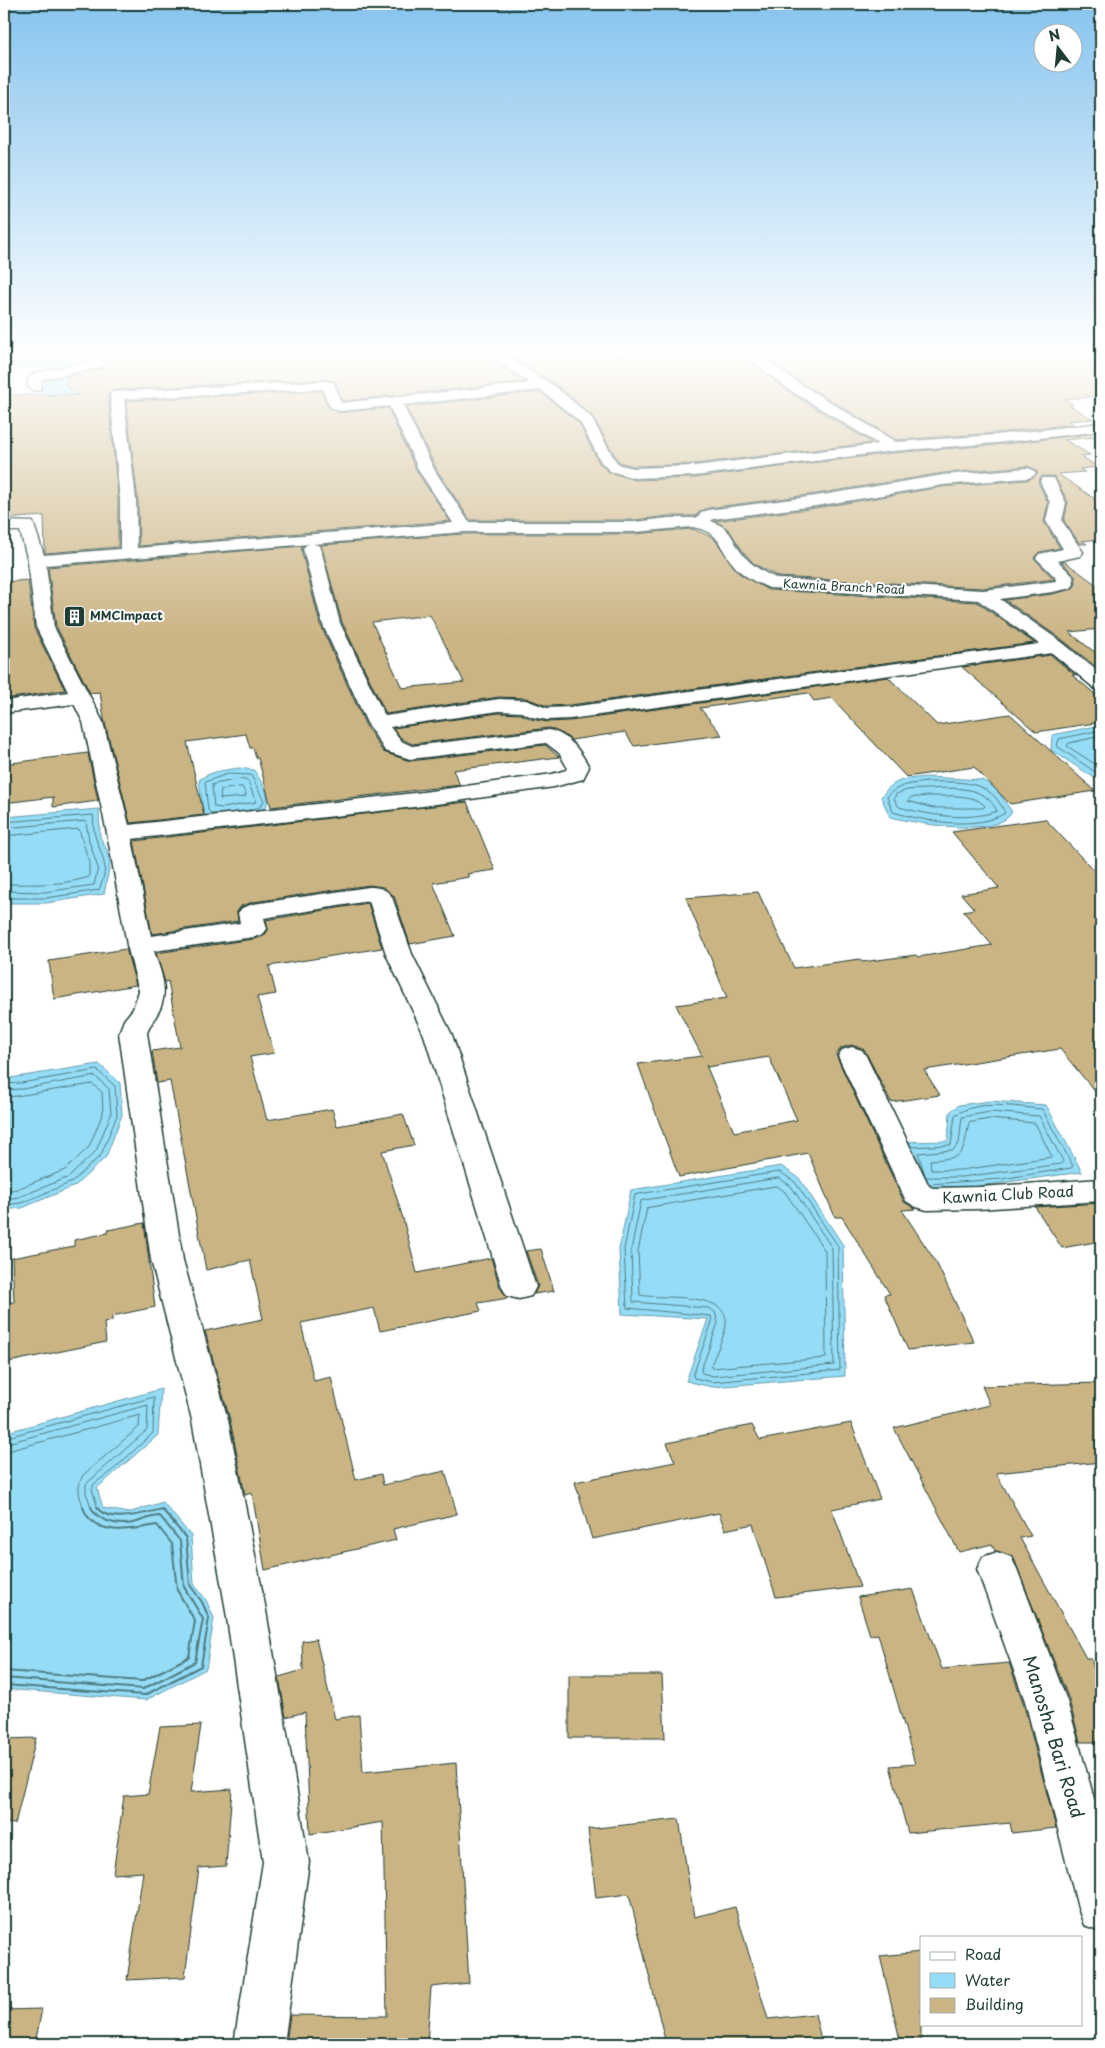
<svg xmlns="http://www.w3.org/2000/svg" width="1105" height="2048" font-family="'Playpen Sans',sans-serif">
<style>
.water{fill:#95dcf7;stroke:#669ca9}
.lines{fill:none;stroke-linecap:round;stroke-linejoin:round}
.shore-far1{stroke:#4e7d82;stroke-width:1}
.shore{stroke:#4e7d82;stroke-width:2}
.building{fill:#cbb483;stroke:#1f3d34;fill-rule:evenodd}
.minor-casing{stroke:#1f3d34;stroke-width:3}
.minor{fill:#fff;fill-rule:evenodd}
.labels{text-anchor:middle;stroke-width:4;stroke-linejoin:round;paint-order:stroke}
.far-street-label{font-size:12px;fill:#1f3d34;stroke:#fff}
.far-poi-label{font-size:12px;font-weight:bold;fill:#1f3d34;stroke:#fff;text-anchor:start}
.street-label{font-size:15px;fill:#1f3d34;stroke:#fff}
.near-street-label{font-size:18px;fill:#1f3d34;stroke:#fff}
</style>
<rect width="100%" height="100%" fill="#fff"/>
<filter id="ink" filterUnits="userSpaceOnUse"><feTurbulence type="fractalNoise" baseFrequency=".02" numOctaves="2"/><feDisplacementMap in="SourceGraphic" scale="10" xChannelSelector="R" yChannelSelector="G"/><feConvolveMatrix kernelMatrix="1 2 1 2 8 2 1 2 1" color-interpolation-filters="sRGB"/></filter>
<g filter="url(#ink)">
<g class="water">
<path d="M4,356H71L68,366L4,369Z"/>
<path d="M88,373L90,396H43L42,390L48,378L71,376V374Z"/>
<path d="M1101,725V782L1051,750L1052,735Z"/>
<path d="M239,768L254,770C262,783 275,800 262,812L208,819L203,812L199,780C210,771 226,770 239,768Z"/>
<path d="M927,777L982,780L996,788L1012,812C998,839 915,823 890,817L881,797C894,778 906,779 927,777Z"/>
<path d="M99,809L100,837L107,850L110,864L104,894L46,903H4V817Z"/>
<path d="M99,1064L120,1083L122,1115L106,1157L75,1186L22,1208L4,1210V1079Z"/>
<path d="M990,1101L1046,1105L1082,1172L963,1188L919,1190L900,1142L948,1141L950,1112L959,1105Z"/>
<path d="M781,1166L799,1178L843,1245L845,1376L712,1387L686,1381L708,1319L622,1314L619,1249L631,1190Z"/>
<path d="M161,1389L158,1435L97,1488L103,1508L128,1513L163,1502L191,1536L194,1584L206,1600L214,1618L206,1669L146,1700L4,1689V1433Z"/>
</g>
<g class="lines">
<g class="shore-far1">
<path d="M4,364L63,361L66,356"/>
<path d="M1101,730L1059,739L1057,746L1101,776"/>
<path d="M1101,736L1069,743L1067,746L1101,768"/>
<path d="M240,779L248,781L256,802L223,808L214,807L212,785Z"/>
<path d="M927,782C960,782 990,778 1005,813C976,831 924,821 893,812L887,797C897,784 912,784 927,782Z"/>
<path d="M242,787L246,794L245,797L220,799L221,790Z"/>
<path d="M927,789C953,788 984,784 997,811C967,822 929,815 899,807L894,799L896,794L907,790Z"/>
<path d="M928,796C945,797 972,792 985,806L983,808H933L908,801L910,798Z"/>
<path d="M217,814H211L208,810L205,782L227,774L251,775L264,801L260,807L249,810"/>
<path d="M4,822L93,815C94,823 93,832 96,839C104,861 109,866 99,890L46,898H4"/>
<path d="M4,828L86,821L89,841L98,868L94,885L45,892L4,891"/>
<path d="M4,836L79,829L89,862V877C61,886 33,884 4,884"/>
<path d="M4,1084L21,1083L97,1070L115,1086L117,1115L101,1155L72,1182L21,1203L4,1205"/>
<path d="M4,1090L22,1089L95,1076L109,1089L111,1114L96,1151L69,1177L19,1197L4,1199"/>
<path d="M4,1098L92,1084L102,1092L103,1113L89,1147L65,1170L17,1189L4,1191"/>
<path d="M990,1119L1035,1123L1052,1157L961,1170H931L930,1160C967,1158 962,1155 969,1123Z"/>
<path d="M911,1147L951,1145L955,1115C980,1099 1014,1107 1042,1109L1073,1166L1071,1168L1001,1179L930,1184"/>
<path d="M780,1172L795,1182L838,1246L840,1370L712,1382L694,1378L693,1375L712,1322L711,1316L627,1308L624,1249L635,1195Z"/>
<path d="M925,1175L918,1153L953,1150L959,1143L962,1117L990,1112L1039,1116L1063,1161L1061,1164L962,1177H926"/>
<path d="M779,1178L791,1186L832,1248L834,1365L713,1376L702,1373L701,1370L718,1323L715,1312L708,1308L633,1302L631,1250L641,1201Z"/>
<path d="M777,1186L785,1192L825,1251L826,1358L712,1368L711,1365C716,1352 724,1338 726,1325C730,1290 662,1300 640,1295L638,1251L647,1208Z"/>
<path d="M4,1438L154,1397L153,1433L114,1469L94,1484L92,1489L98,1509"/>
<path d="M4,1444L148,1405L147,1430L86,1484V1493L92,1509"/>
<path d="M4,1452L140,1415L139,1427L83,1475C76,1488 79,1495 84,1509"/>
</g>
<g class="shore">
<path d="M4,1671L142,1681L189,1657L195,1621L177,1590L172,1544L157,1525C132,1530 93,1538 83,1507"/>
<path d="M4,1678L143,1689L195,1662L203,1619L184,1587L180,1541L160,1516C150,1516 142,1521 133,1523C119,1526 98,1522 91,1507"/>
<path d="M4,1685L145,1695L201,1666L209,1618L202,1602L190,1585L186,1538L162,1509C146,1513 107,1525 97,1507"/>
</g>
</g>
<g class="building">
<path d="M110,356H487L525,382L342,401L336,382L325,379L112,390L108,395L118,500V547L45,553L44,516L4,519V395H78L66,386L68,376L102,369Z"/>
<path d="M509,356H743L786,390L872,443L694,464L634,466L621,463L617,459L592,416L558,386Z"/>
<path d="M764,356H1101V396L1064,399L1073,404L1069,405L1093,419L1068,421L1073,424L996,433L896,440L798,380Z"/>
<path d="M322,391L328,407L339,413L388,408L417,472L450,521L139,546L138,500L126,401Z"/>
<path d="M540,392L579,423L599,463L609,472L634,480L694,478L893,453L996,445L1089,434L1094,437L1065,440L1090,455L1081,456L1098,467L1080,469L1085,472L1058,474L1101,503V539L1082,541L1087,544H1080L1064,521L1068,502L1054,476H1042L1038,482L1048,503L1044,522L1060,548L1039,552L1034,558L1054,579L983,588L778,577L753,563L742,550L729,530L715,521L816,508L943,487L1028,480L1038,473L1034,469L1028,466L943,473L816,494L708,508L701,511L695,516H668L635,520H470L437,470L406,407Z"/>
<path d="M692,529L713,537L739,573L768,590L977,602L1034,643L570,705L547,706L526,698L499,697L386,714L342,622L321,545L464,534H635ZM430,615L464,682L402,688L372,622Z"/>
<path d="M303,546L301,549L320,624L365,724L383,752L410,761L545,745L559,757L453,770L460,785L271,807L258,758H256L253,748H250L246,734L187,742L204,815L130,823L104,719L100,692L90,693L56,626L48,567Z"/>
<path d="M1064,561L1101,588V629L1069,632L1101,657V671L1064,641L1005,600L1053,594L1072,589L1076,584L1075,576L1062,562Z"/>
<path d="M28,580L34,628L65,690L4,699V582Z"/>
<path d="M1051,655L1075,675H1072L1101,699V722L1036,732L962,667Z"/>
<path d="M888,677L937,725L1010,714L1095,791L1010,804L974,767L906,777L832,698L814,701L808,693L700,708L722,735L634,746L625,732L571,740L563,734L549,728L412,744L402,739L393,728L499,713L521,714L531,719L547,722L570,721Z"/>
<path d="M88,753L98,801L53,807V797L4,803V764Z"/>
<path d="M467,802L495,870L467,874L469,877L433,883L455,936L410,944L394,896L383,887L369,885L253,902L241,906L237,912L238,921L152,934L134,841Z"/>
<path d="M1045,819L1101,878V1099L1060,1049L924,1070L940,1095L891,1102L864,1049L851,1045L841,1048L836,1055L904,1202L916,1209L902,1210L937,1264L974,1342L908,1350L884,1295L890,1294L842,1217H835L808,1153L679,1177L638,1064L702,1056L676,1005L727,998L686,898L758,892L794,968L860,959L862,962L916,955L918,957L992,945L963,911L974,909L961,894L999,888L952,832ZM769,1057L797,1120L734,1132L706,1065L707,1067Z"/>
<path d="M368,903L382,948L269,966L276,994L257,997L274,1053L250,1057L267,1120L332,1109L337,1126L403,1114L414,1145L382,1151L402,1215L417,1273L491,1258L500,1288L508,1298L478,1303L481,1311L380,1331L374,1308L301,1323L314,1381L331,1377L356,1480L381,1474L383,1485L445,1471L457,1514L393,1529L396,1540L265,1570L252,1493L245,1495L230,1420L205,1331L263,1319L250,1260L206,1270L170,1081L157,1083L152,1051L180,1047L168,981L165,982L156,953L254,939L264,936L268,930L266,920Z"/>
<path d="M126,949L136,985L54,999L49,961Z"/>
<path d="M1101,1203V1241L1062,1248L1035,1207Z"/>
<path d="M144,1223L155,1307L112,1316V1321L104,1323L106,1342L4,1363V1303L14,1302L12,1258L74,1246V1240L108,1233V1230Z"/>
<path d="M541,1249L554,1291L534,1294L538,1286L526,1251Z"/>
<path d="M1101,1383V1462L996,1473L1031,1536L1020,1538L1086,1658H1091L1101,1694V1742H1080L1069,1700L1013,1556L995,1551L992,1544L959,1552L894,1428L990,1405L982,1386Z"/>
<path d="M851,1423L880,1499L832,1509L860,1587L776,1597L753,1524L725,1530L719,1513L592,1539L575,1482L675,1462L667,1443L752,1425L760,1440Z"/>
<path d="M913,1589L942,1669L1009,1663L1023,1702L1056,1828L1012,1833L1010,1823L908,1833L890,1766L915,1764L878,1634L870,1635L858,1597Z"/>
<path d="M316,1639L335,1719L359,1715L363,1772L456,1763L469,1983L431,1987L427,2044H286L290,2015L387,2016L383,1822L310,1834L305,1712L286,1717L279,1677L303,1670L302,1641Z"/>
<path d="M569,1675H662L665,1738H569Z"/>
<path d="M201,1725L191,1792L232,1789L226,1866L199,1868L185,1977L127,1980L143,1872L113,1874L124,1796L148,1794L160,1727Z"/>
<path d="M36,1738L15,1824L4,1823V1739Z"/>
<path d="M679,1819L694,1917L735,1907L768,2019L815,2014L822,2044H666L629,1894L596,1898L588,1829Z"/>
<path d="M921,1952V2044H901L880,1956Z"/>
<path d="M42,2009L35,2044H4V2010Z"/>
</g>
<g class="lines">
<defs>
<g id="minor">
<path d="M95,356H108L102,367L44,379L42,381L40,390L35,391L28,387V379L35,373L92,361Z"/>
<path d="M489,356H505L557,388L591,417L615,460L620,465L634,468L694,466L878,444L787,388L745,356H760L797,382L896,442L996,435L1101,423V431L996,443L893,451L694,476L634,478L610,471L601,462L580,422L541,390L403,405L435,471L469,522H635L668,518H696L702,512L708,510L816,496L943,475L1028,468L1033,470L1036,473L1033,476L1028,478L943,485L816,506L713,519L711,521C734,529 731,541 745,557C754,567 766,574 778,579L983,590L1056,581L1055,577L1036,558L1039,554L1063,549L1046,521L1050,503L1040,481L1042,478H1054L1066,503L1062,521L1083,552L1080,556L1058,561L1073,576L1074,584L1071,588L1053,592L1000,599L1063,643L1101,674V690L1094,688L1052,653L570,719L547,720L532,717L521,712L499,711L390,727L401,741L412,746L549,730C569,735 580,750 589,767L583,779L554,787L423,806L132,839L151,936L240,923L238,913L242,908L253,904L369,887C379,887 387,889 392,897L412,954L452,1035L536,1287L531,1296L519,1299L507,1296L502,1287L424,1035L386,954L369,901L264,918L267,929L263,934L254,937L154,951C160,971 169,988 160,1009C156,1017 150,1024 147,1033L183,1260L228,1420L265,1605L309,1862L284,2044H234L263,1862L225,1605L192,1420L151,1260L119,1033L124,1020L133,1009L139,991L127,945L107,833L83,722L74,704L4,713V701L68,692L36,627L28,561L20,531H4V521L33,522L44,555L120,549V500L110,395L112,392L325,381L334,383L341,403L530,383ZM323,389C327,401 327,408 340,411L389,406L419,471L453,523L137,548L136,500L124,399ZM692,527C722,532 717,545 733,564C742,576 755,582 769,588L978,600L1039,644L570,707L547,708L526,700L499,699L385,716L340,623L321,549L318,545L313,544L464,532H635ZM310,544L306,545L303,549L322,623L367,723L385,751L410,759L546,743L559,753L567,767L566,770L552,774L423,792L129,825L103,722L54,627L46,565Z"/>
<path d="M852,1047L862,1050L866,1056L929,1186L933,1188L979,1187L1101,1179V1201L979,1209L927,1210L916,1207L906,1201L838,1056L842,1050Z"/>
<path d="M997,1552L1011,1557L1017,1569L1067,1701L1101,1824V1931L1084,1925L1078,1908L1025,1701L977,1569L983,1557Z"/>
</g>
</defs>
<use href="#minor" class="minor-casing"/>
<use href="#minor" class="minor"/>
</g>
</g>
<linearGradient id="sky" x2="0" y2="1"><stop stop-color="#87c4ee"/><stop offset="0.55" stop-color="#fff"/><stop offset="1" stop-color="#fff" stop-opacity="0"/></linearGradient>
<rect width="1105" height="643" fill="url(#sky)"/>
<defs>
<symbol id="building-square" viewBox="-11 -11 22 22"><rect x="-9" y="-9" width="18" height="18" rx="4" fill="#1f3d34" stroke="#fff"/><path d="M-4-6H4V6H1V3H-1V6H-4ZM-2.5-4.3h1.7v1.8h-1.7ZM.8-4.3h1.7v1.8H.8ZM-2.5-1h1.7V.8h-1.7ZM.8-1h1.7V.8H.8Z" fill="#fff"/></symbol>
</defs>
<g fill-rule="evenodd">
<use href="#building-square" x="62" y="604" width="25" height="25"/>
</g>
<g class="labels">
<g class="far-street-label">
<text transform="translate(844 587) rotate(3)" y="4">Kawnia Branch Road</text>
</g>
<g class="far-poi-label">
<text x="90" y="620">MMCImpact</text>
</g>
<g class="street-label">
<text transform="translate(1008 1195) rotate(-3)" y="5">Kawnia Club Road</text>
</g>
<g class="near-street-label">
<text transform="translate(1053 1737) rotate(73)" y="6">Manosha Bari Road</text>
</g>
</g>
<rect width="1105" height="2048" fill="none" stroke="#fff" stroke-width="20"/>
<rect x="10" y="10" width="1085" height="2028" fill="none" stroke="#1f3d34" stroke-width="2" filter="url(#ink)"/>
<rect x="920" y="1936" width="162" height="90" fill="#ffffff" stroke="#a5b1ae"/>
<rect x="930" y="1952" width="25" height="8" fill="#ffffff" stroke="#a5b1ae"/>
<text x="965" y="1960" font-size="15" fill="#1f3d34">Road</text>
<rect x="930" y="1973" width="25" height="15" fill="#95dcf7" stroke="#a5b1ae"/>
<text x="965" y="1986" font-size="15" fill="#1f3d34">Water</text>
<rect x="930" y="1998" width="25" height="15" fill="#cbb483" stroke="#a5b1ae"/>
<text x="965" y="2010" font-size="15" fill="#1f3d34">Building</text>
<g transform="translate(1058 48) rotate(344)"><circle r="24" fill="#ffffff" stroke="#a5b1ae"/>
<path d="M0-4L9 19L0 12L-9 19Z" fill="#1f3d34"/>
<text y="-8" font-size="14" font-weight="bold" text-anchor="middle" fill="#1f3d34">N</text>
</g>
</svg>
